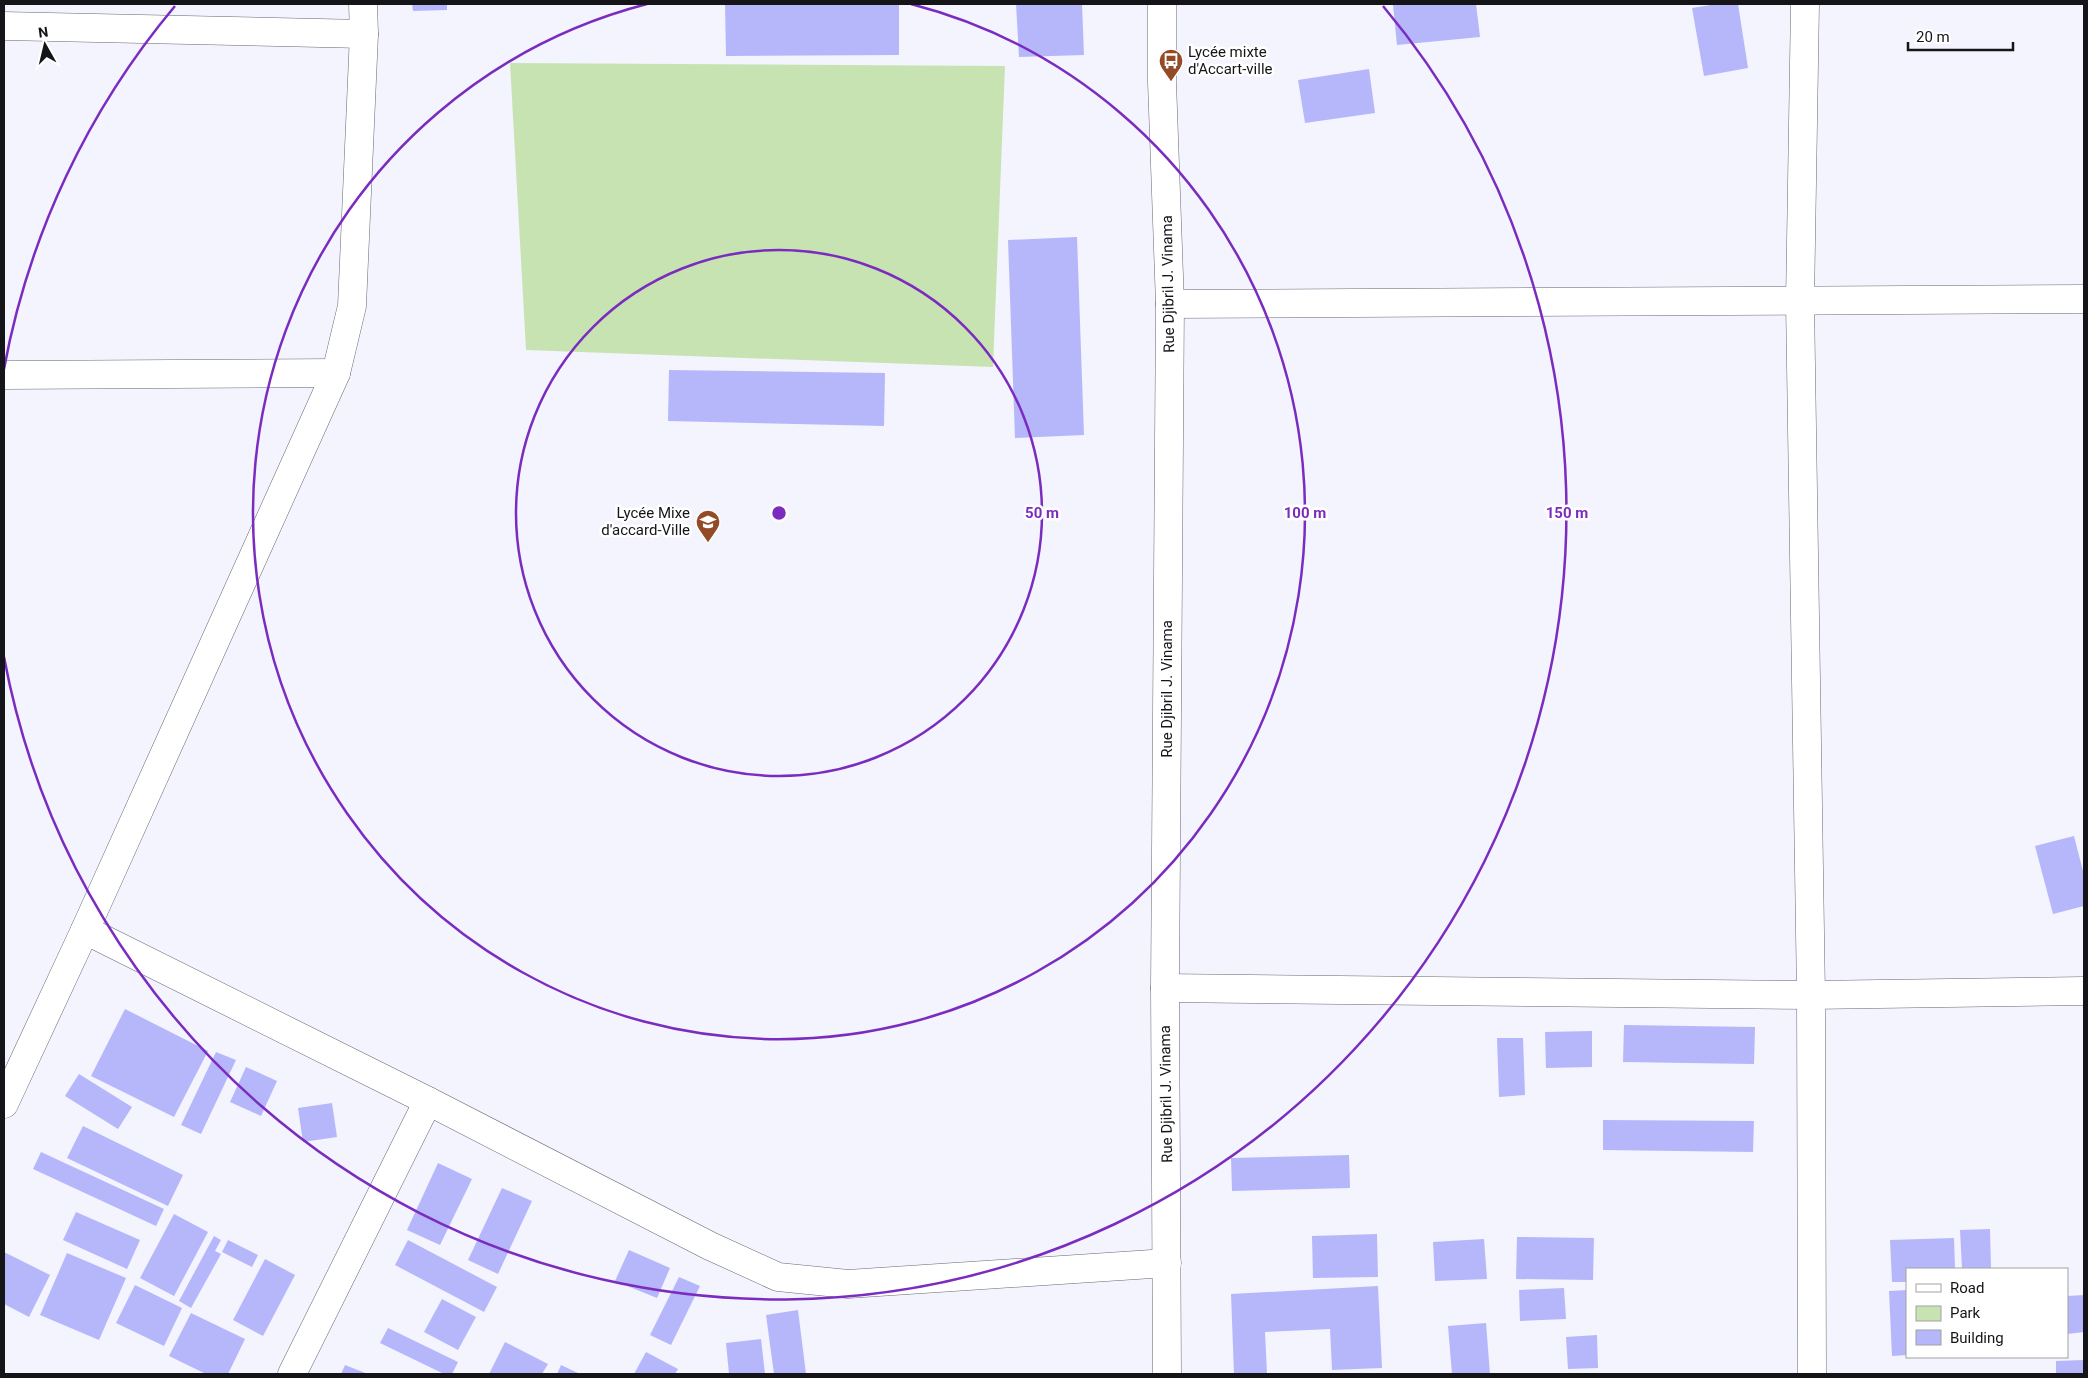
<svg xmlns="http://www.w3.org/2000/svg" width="2088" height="1378" font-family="Roboto,sans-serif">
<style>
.green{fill:#c8e3b2}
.building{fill:#b6b7fb}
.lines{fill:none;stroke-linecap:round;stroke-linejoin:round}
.street-casing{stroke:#676973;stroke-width:29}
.secondary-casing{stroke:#676973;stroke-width:29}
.street{stroke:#fff;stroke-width:28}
.secondary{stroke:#fff;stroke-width:28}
.ring{fill:none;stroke:#7b2cbf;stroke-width:2.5}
.labels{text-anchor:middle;stroke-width:5;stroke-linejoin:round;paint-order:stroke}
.poi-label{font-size:15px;fill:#151519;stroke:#fff;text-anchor:start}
.street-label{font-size:15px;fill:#151519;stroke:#fff}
.centre{fill:#7b2cbf;stroke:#fff;stroke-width:2.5}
.ring-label{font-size:15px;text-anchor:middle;font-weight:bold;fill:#7b2cbf;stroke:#fff;stroke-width:5;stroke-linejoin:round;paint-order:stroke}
</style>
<rect width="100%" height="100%" fill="#f3f4fe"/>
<path class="green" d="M510,63L1005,66L993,367L526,350Z"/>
<g class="building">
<path d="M412,4H447V10L413,11Z"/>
<path d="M725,4H899V55L726,56Z"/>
<path d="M1016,4H1082L1084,55L1019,57Z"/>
<path d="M1408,4H1476L1480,37L1397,45L1393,5Z"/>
<path d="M1717,4H1738L1748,68L1704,76L1692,8Z"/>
<path d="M1369,69L1375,113L1305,123L1298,80Z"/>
<path d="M1077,237L1084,435L1015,438L1008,240Z"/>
<path d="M669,370L885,373L884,426L668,421Z"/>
<path d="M2074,836L2084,875V906L2053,914L2035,846Z"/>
<path d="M125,1009L208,1051L174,1117L91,1076Z"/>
<path d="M1624,1025L1755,1027L1754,1064L1623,1062Z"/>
<path d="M1592,1031V1067L1546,1068L1545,1032Z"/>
<path d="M1497,1038H1523L1525,1095L1499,1097Z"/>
<path d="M216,1052L236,1060L201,1134L181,1125Z"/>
<path d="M246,1067L277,1081L261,1116L230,1102Z"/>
<path d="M79,1074L132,1107L118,1129L65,1096Z"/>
<path d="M332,1103L337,1137L303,1142L298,1108Z"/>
<path d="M1603,1120L1754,1121L1753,1152L1603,1150Z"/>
<path d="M83,1126L183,1175L168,1206L67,1158Z"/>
<path d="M41,1152L164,1209L156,1226L33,1169Z"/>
<path d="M1349,1155L1350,1188L1232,1191L1231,1158Z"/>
<path d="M438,1163L472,1179L440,1245L407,1230Z"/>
<path d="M502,1188L532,1201L498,1274L468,1260Z"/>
<path d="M76,1212L140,1240L127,1269L63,1240Z"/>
<path d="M174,1214L208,1232L174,1296L140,1278Z"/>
<path d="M1990,1229L1991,1269H1962L1960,1230Z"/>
<path d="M1377,1234L1378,1277L1313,1278L1312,1236Z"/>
<path d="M214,1236L221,1240L215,1251L221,1254L191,1308L179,1301Z"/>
<path d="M1517,1237L1594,1238L1593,1280L1516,1279Z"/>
<path d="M1954,1238L1955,1269H1907V1282H1892L1890,1240Z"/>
<path d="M1484,1239L1487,1279L1435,1281L1433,1242Z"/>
<path d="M228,1240L258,1255L252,1267L222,1252Z"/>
<path d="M408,1240L497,1287L484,1312L395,1265Z"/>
<path d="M629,1250L670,1268L657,1298L615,1281Z"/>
<path d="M4,1252L50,1275L29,1317L4,1304Z"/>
<path d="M67,1253L126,1278L99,1340L40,1315Z"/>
<path d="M265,1259L295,1275L263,1336L233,1320Z"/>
<path d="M679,1277L700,1286L671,1345L650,1335Z"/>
<path d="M135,1285L182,1308L164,1346L116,1323Z"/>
<path d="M1378,1286L1382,1368L1332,1370L1330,1329L1265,1332L1267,1374H1234L1231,1294Z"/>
<path d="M1564,1288L1566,1319L1520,1321L1519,1290Z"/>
<path d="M1907,1290V1355L1892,1356L1889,1291Z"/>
<path d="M2084,1295V1332L2067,1334V1296Z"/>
<path d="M442,1299L476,1317L458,1350L424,1332Z"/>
<path d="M798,1310L806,1374H774L766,1315Z"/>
<path d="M191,1313L245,1339L228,1374H206L169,1356Z"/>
<path d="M1486,1323L1490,1374H1452L1448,1326Z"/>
<path d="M388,1328L458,1362L452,1374H444L380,1343Z"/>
<path d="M1597,1335L1598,1368L1568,1369L1566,1337Z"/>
<path d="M761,1339L765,1374H729L726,1343Z"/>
<path d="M505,1342L548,1364L542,1374H489Z"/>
<path d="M646,1352L678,1369L675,1374H634Z"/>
<path d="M2084,1360V1374H2056V1361Z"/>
<path d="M345,1365L368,1374H341Z"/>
<path d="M561,1365L580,1374H557Z"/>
</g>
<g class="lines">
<defs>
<g id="street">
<path d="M1805,4L1800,302L1811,995L1812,1374"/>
<path d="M4,26L364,34"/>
<path d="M1170,304L2084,299"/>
<path d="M4,375L336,373"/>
<path d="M85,930L428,1101L710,1246L778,1277L848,1284L1167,1263"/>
<path d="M1165,988L1811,995L2084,991"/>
<path d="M4,1104L85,930L336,373L352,306L364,34L363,4"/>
<path d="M292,1374L428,1101"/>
</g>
<path id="secondary" d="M1162,4V82L1170,304L1165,988L1167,1374"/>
</defs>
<use href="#street" class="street-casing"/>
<use href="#secondary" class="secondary-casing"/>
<use href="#street" class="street"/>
<use href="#secondary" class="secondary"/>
</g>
<g class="ring">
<circle cx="779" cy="513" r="263"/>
<path d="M911 4A526 526 0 1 1 647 4"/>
<path d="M4 369A788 788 0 0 1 175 6M1383 6A788 788 0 1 1 4 657"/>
</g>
<defs>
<symbol id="bus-pin" viewBox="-11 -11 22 30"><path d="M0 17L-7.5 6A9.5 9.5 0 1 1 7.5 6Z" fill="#924b26" stroke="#fff"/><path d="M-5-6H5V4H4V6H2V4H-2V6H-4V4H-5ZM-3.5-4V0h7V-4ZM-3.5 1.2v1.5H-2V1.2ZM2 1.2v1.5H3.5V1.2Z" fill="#fff"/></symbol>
<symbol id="school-pin" viewBox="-11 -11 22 30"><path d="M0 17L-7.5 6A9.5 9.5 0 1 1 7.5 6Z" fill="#924b26" stroke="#fff"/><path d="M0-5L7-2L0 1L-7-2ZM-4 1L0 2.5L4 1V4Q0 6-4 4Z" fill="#fff"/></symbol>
</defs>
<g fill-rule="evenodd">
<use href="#bus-pin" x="1157" y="47" width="28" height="38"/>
<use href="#school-pin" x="694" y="508" width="28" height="38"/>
</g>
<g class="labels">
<g class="poi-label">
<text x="1188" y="57">Lycée mixte<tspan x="1188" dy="17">d'Accart-ville</tspan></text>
<text x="690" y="518" text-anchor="end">Lycée Mixe<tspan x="690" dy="17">d'accard-Ville</tspan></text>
</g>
<g class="street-label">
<text transform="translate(1168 284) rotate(-91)" y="5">Rue Djibril J. Vinama</text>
<text transform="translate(1167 689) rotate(-90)" y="5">Rue Djibril J. Vinama</text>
<text transform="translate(1166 1094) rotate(-91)" y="5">Rue Djibril J. Vinama</text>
</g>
</g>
<circle cx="779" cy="513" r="8" class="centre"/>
<g class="ring-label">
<text x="1042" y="518">50 m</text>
<text x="1305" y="518">100 m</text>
<text x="1567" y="518">150 m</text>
</g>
<rect width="2088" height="1378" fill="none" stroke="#151519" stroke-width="10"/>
<rect x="1906" y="1268" width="162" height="90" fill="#ffffff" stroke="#a1a1a3"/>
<rect x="1916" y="1284" width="25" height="8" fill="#ffffff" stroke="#a1a1a3"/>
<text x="1950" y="1293" font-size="15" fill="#151519">Road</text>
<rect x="1916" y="1306" width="25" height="15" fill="#c8e3b2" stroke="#a1a1a3"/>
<text x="1950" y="1318" font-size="15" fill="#151519">Park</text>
<rect x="1916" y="1330" width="25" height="15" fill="#b6b7fb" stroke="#a1a1a3"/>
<text x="1950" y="1343" font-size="15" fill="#151519">Building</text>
<g transform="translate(45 45) rotate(352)" stroke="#ffffff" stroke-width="4" paint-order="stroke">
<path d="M0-4L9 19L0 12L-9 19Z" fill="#151519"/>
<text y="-8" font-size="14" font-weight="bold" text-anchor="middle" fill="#151519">N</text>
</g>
<path d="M1908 42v8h105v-8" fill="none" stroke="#151519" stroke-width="2.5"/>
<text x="1916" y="42" font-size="15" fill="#151519" stroke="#ffffff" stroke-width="4" paint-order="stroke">20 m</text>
</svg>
